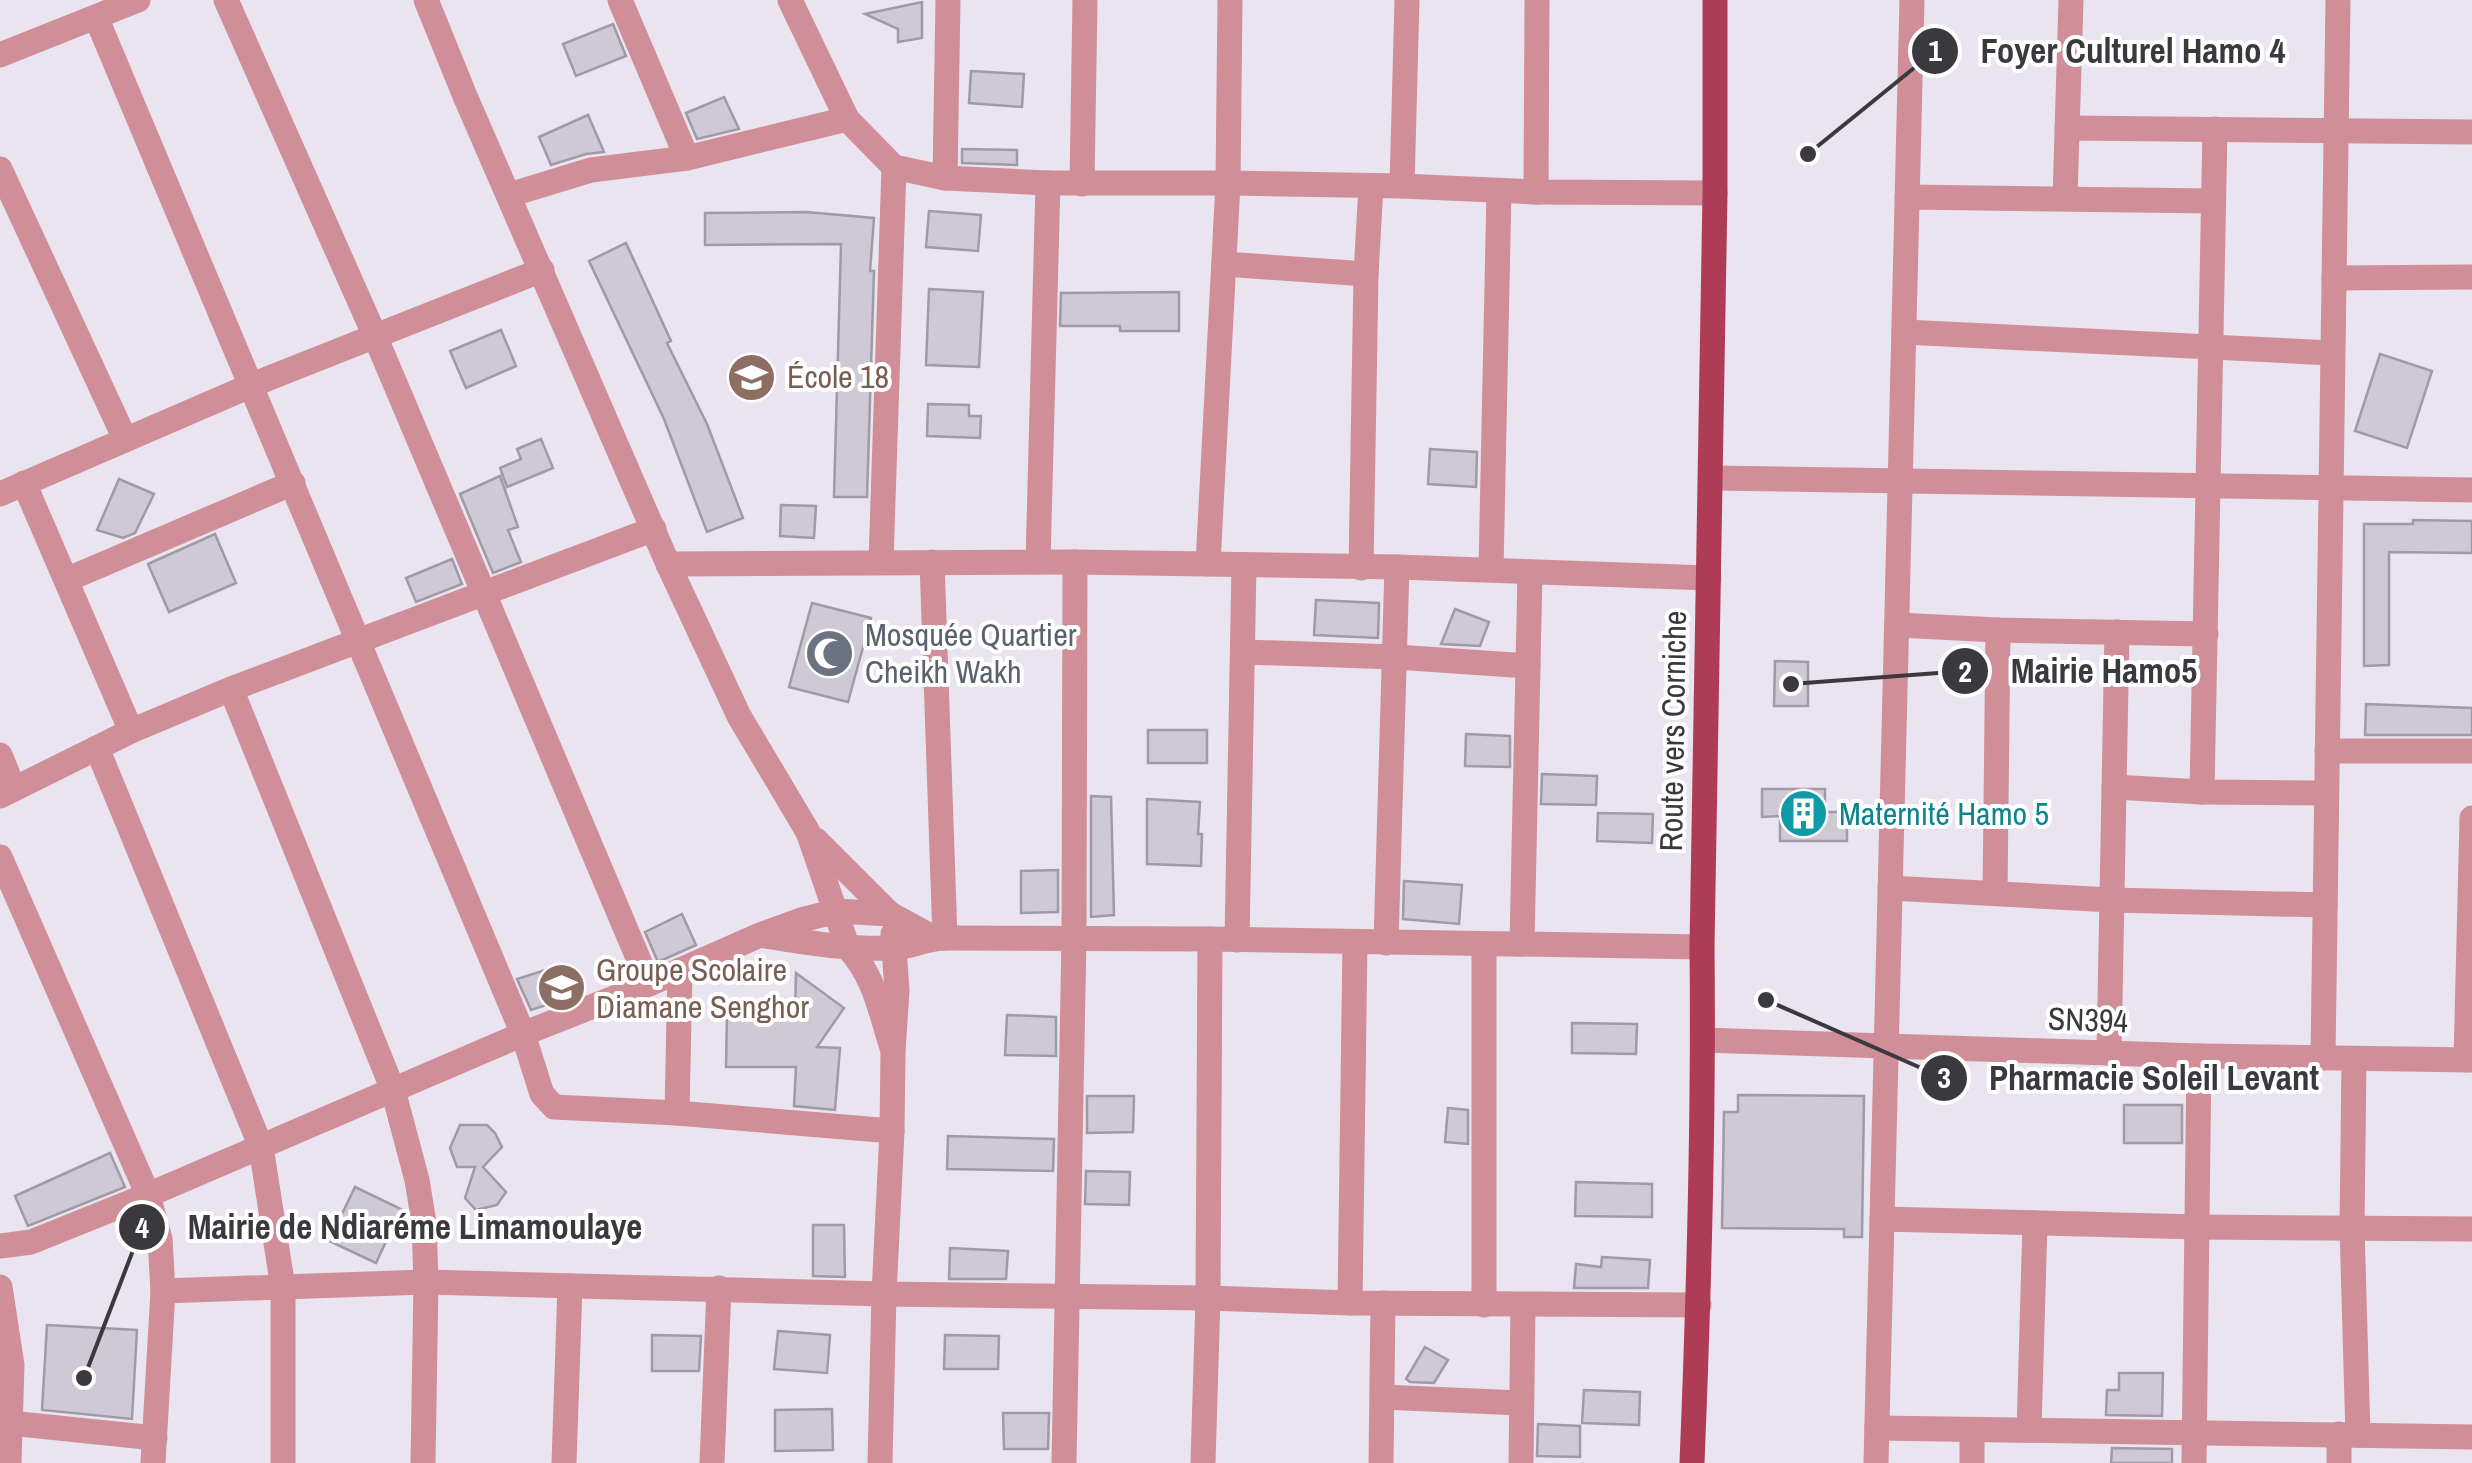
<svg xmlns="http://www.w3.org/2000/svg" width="2472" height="1463" font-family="'Archivo Narrow',sans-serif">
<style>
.building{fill:#cfc9d6;stroke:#9f9aa6;stroke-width:2.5}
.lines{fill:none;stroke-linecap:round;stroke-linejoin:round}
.minor{stroke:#cf8e98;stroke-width:25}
.major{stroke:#ae3c57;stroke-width:25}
.labels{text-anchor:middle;stroke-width:8;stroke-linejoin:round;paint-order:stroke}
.education-label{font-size:32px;fill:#785e54;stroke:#fff;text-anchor:start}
.worship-label{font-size:32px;fill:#5b616d;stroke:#fff;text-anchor:start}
.street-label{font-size:32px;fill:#3b393e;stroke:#fff}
.culture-label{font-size:32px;fill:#0d838f;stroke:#fff;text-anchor:start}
.leader{fill:none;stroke:#3b393e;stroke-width:4}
.callout-dot{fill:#3b393e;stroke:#fff;stroke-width:4}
.mark-label{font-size:30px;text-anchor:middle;font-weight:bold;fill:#fff}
.callout-label{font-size:35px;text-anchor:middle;font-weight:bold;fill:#3b393e;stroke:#fff;stroke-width:8;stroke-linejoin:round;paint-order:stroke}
</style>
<rect width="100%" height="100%" fill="#eae4f1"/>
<g class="building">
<path d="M922,2V38L898,42V29L865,14Z"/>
<path d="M613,24L626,56L576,76L563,44Z"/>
<path d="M971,71L1024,74L1022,107L969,103Z"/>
<path d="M724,97L739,129L697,139L686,113Z"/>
<path d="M588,115L604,152L586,154L551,165L539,137Z"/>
<path d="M962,149L1017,150V165L962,163Z"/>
<path d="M929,211L981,215L978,251L926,247Z"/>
<path d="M806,212L874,218L870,271H874L867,497H834L841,244L705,245V213Z"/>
<path d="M626,243L671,341L667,343L707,424L743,518L707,532L664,419L589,261Z"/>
<path d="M929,289L983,292L979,367L926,365Z"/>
<path d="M1179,292V331H1120V326H1060L1061,293Z"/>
<path d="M501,330L516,366L466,388L450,351Z"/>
<path d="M2380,354L2432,371L2407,448L2355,431Z"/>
<path d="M928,404L969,405V416H981L980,438L927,436Z"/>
<path d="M541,439L553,468L507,487L500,468L521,459L517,449Z"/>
<path d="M1430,449L1477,452L1476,487L1428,484Z"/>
<path d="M500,476L518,527L508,530L521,562L493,573L460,494Z"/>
<path d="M119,479L154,494L135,533L123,538L97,530Z"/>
<path d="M781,505L816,506L814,538L780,536Z"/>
<path d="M2413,520L2472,521V553L2389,552V665L2364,666V524H2413Z"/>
<path d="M215,534L236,583L169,612L148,564Z"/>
<path d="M452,559L462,584L416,602L406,578Z"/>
<path d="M1316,600L1379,603L1378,638L1314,635Z"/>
<path d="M812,603L871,618L848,702L789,687Z"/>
<path d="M1455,609L1489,622L1480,646L1441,644Z"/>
<path d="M1775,661L1808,662V706H1774Z"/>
<path d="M2366,704L2472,708V735H2365Z"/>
<rect x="1148" y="730" width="59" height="33"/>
<path d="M1466,734L1510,736V767L1465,766Z"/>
<path d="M1542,774L1597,776L1596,805L1541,804Z"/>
<path d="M1762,789H1825V812H1847V841H1780V816L1762,817Z"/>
<path d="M1091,796L1111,797L1114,915L1091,917Z"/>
<path d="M1147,799L1200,802L1198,834H1202L1201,866L1147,864Z"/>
<path d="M1598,813L1653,814L1652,843L1597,841Z"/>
<path d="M1058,870V912L1021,913V871Z"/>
<path d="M1404,881L1462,885L1459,924L1403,919Z"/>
<path d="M682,914L696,945L658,962L645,932Z"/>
<path d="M564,964L574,996L531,1010L517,979Z"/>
<path d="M796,973L844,1008L817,1047L840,1048L835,1110L794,1106L796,1067H726L727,1015H795Z"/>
<path d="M1007,1015L1056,1017V1056L1005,1055Z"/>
<path d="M1572,1023L1637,1024L1636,1054L1572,1053Z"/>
<path d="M1738,1095L1864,1096L1862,1237H1844V1229L1722,1228L1724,1112H1738Z"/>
<path d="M1087,1096H1134L1133,1132L1087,1133Z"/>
<rect x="2124" y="1105" width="58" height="38"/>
<path d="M1448,1108L1468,1110V1144L1445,1142Z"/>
<path d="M460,1125H487L495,1133L502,1147L483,1167L506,1192L497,1205L476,1210L465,1198L475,1167H457L450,1148Z"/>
<path d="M948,1136L1054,1139L1053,1171L947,1169Z"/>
<path d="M110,1153L125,1187L28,1226L15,1196Z"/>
<path d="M1086,1171L1130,1172L1129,1205L1085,1204Z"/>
<path d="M1576,1182L1652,1184V1217L1575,1216Z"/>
<path d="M355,1187L401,1209L376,1263L329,1241Z"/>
<path d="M813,1225H844L845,1277L813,1276Z"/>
<path d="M950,1248L1008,1251L1006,1279H949Z"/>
<path d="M1602,1257L1650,1260L1648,1288H1574L1576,1264L1601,1267Z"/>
<path d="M47,1325L137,1330L132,1419L42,1410Z"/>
<path d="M778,1331L830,1335L827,1373L774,1369Z"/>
<path d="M652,1335L701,1336L699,1371H652Z"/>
<path d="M945,1335L999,1336L998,1369H944Z"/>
<path d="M1425,1347L1448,1360L1434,1383L1410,1382L1406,1379Z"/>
<path d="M2119,1373H2163L2162,1416L2106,1415L2107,1390H2119Z"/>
<path d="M1584,1390L1640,1392L1639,1425L1582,1423Z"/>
<path d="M832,1409L833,1450L775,1451V1410Z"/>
<path d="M1003,1413H1049L1048,1449H1004Z"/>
<path d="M1538,1424L1580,1426V1457L1537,1456Z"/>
<path d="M2112,1448L2172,1449V1463H2111Z"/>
</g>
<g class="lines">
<g class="minor">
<path d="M226,0L375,336L649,984"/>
<path d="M426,0L465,96L668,564L739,716L808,832L848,948C875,976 881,1015 893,1051"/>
<path d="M620,0L687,158"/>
<path d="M790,0L847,119"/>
<path d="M96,17L523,1034L542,1094L554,1107L677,1113L892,1131"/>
<path d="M0,55L138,0"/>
<path d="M2067,128L2472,132"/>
<path d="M0,169L125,439"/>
<path d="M945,178L948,0"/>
<path d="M1082,184L1085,0"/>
<path d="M1402,186L1407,0"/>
<path d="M1536,192L1537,0"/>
<path d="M509,195L591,170L687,158L847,119L894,167L945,178L1048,183H1228L1402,186L1536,192L1715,193"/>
<path d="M1907,197L2213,201"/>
<path d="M2065,199L2071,0"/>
<path d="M1224,264L1366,274"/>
<path d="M2334,278L2472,277"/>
<path d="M1904,332L2332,353"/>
<path d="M1711,478L2472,490"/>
<path d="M24,483L131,731"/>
<path d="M0,494L252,385L542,270"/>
<path d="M881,562L894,167"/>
<path d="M932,562L945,938"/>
<path d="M1038,562L1048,183"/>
<path d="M668,564L1075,562L1397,567L1709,578"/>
<path d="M1208,564L1228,183L1230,0"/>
<path d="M1361,568L1366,274L1371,186"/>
<path d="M1491,569L1499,191"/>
<path d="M66,580L293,483"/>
<path d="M1897,625L1998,630L2206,634"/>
<path d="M1244,652L1396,657L1528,666"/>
<path d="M231,689L393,1090L417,1180L424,1223L426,1282L423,1463"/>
<path d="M97,748L261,1147L283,1288V1463"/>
<path d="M2327,751H2472"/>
<path d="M0,755L14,789"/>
<path d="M2114,787L2202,792L2326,793"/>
<path d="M2202,792L2215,129"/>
<path d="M0,796L131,731L231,689L654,529"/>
<path d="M816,840L890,914L934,938"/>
<path d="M0,857L148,1195L160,1239L163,1291L153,1463"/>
<path d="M1890,888L2112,900L2325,905"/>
<path d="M1995,893L1998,630"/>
<path d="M764,936C806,942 848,950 891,948C909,948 926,938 945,938L1210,939L1702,947"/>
<path d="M1237,940L1244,565"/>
<path d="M1386,943L1397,567"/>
<path d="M1522,944L1530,572"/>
<path d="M1703,1040L2199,1056L2472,1060"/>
<path d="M2109,1053L2117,632"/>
<path d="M2323,1058L2338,0"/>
<path d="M2354,1059L2352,1228L2358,1435"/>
<path d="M2466,1060L2472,818"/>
<path d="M677,1113L680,970"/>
<path d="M1882,1219L2197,1227L2472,1229"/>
<path d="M0,1246L31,1242L148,1195L523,1034L649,984L760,935L801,920L837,911L890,914"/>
<path d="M0,1287L12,1365L9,1463"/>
<path d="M163,1291L426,1282L884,1294L1208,1298L1350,1303L1699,1305"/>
<path d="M1350,1303L1355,942"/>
<path d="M1484,1305V944"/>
<path d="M1382,1397L1521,1403"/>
<path d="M10,1423L155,1438"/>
<path d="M1877,1428L2472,1437"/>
<path d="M2029,1430L2035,1223"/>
<path d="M564,1463L570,1286"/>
<path d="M712,1463L719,1288"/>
<path d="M880,1463L884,1294L892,1131L893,1051L897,991L893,934"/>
<path d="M1064,1463L1074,938L1075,562"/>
<path d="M1203,1463L1208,1298L1210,939"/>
<path d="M1381,1463L1383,1303"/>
<path d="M1521,1463L1523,1305"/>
<path d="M1876,1463L1912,0"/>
<path d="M1972,1463V1430"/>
<path d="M2194,1463L2199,1056"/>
<path d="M2339,1463V1434"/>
</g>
<path class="major" d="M1692,1463C1699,1291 1704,1119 1702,947L1715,193V0"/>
</g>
<defs>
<symbol id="school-disc" viewBox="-11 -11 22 22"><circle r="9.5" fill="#8d6e63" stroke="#fff"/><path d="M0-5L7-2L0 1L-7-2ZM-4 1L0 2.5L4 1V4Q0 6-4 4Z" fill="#fff"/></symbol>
<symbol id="mosque-disc" viewBox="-11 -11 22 22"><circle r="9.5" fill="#6b7280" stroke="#fff"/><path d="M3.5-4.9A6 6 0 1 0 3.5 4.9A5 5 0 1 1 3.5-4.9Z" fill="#fff"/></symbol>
<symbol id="building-disc" viewBox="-11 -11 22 22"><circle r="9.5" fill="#0f9aa8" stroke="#fff"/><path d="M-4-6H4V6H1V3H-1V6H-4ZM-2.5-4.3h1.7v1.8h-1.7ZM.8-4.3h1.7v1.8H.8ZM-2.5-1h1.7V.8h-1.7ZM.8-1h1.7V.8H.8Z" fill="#fff"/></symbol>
</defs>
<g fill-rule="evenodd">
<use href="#school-disc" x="724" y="350" width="55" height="55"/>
<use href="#mosque-disc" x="802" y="626" width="55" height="55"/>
<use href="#building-disc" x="1776" y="786" width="55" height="55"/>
<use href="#school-disc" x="534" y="960" width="55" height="55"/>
</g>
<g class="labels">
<g class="education-label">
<text x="787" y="388">École 18</text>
<text x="596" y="981">Groupe Scolaire<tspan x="596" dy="37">Diamane Senghor</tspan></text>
</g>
<g class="worship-label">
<text x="865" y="646">Mosquée Quartier<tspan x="865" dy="37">Cheikh Wakh</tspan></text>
</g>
<g class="street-label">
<text transform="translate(1673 731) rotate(-89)" y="11">Route vers Corniche</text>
<text transform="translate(2088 1020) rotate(2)" y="11">SN394</text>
</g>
<g class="culture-label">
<text x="1839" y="825">Maternité Hamo 5</text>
</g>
</g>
<path class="leader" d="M1808 154L1935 51M1791 684L1965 671M1766 1000L1944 1078M84 1378L142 1227"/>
<g class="callout-dot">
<circle cx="1808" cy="154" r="10"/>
<circle cx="1791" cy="684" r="10"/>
<circle cx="1766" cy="1000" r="10"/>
<circle cx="84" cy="1378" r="10"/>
<circle cx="1935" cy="51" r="25"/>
<circle cx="1965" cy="671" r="25"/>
<circle cx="1944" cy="1078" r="25"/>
<circle cx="142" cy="1227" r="25"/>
</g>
<g class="mark-label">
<text x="1935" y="61">1</text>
<text x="1965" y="682">2</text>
<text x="1944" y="1088">3</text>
<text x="142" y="1238">4</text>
</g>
<g class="callout-label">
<text x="2133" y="63">Foyer Culturel Hamo 4</text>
<text x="2104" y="683">Mairie Hamo5</text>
<text x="2154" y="1090">Pharmacie Soleil Levant</text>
<text x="415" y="1239">Mairie de Ndiaréme Limamoulaye</text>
</g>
</svg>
